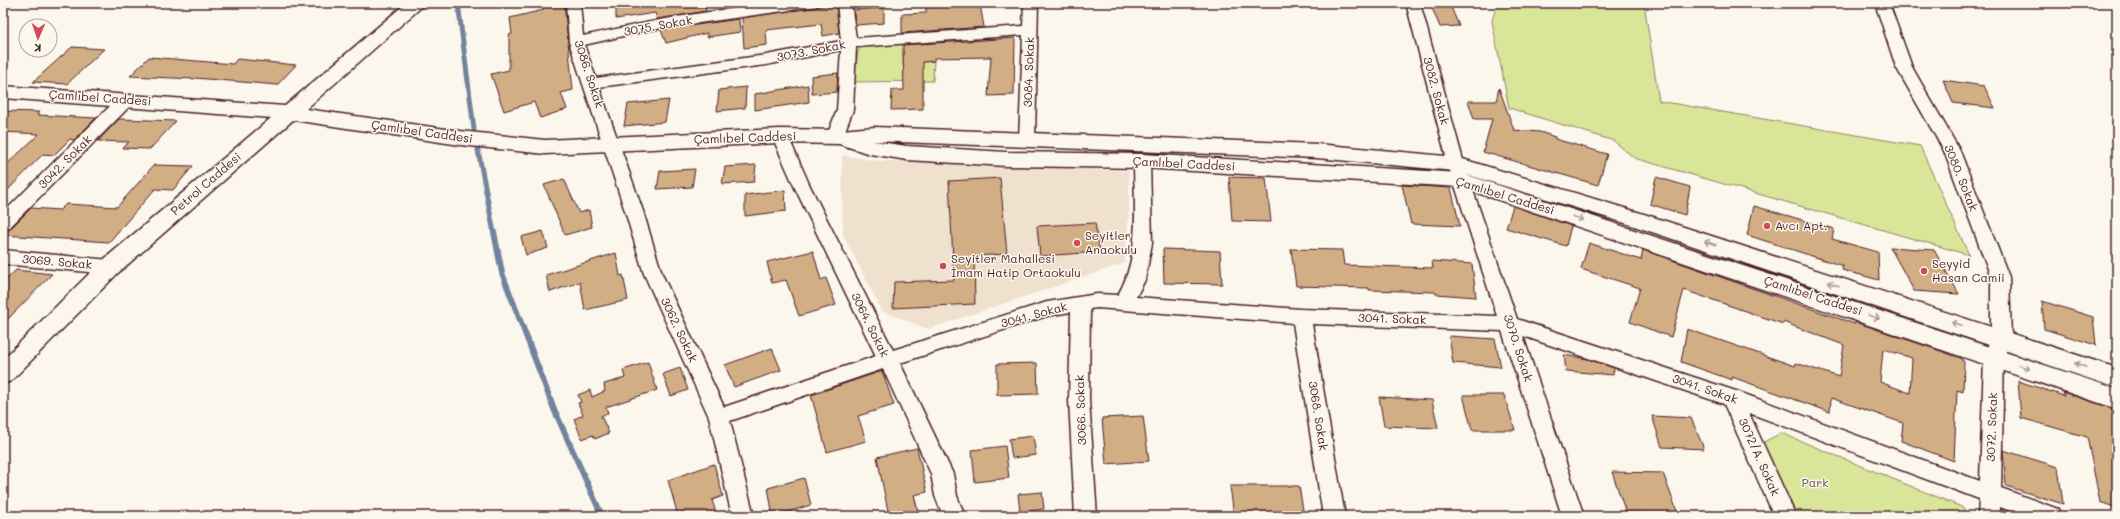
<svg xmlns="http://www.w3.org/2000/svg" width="2120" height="519" font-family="Mali,sans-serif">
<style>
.built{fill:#efe1cd}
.green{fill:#d9e598;stroke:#928262}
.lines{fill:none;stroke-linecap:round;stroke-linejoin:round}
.stream-far1{stroke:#72839e;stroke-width:5}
.stream{stroke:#72839e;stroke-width:6}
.building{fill:#d2ae84;stroke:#4a1f2b;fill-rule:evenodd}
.street-casing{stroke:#4a1f2b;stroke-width:3}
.secondary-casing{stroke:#4a1f2b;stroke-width:3}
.street{fill:#fbf7ec;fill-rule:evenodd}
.secondary{fill:#fbf7ec;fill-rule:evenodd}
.oneway{stroke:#ab9695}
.poi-dot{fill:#d1495b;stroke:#fbf7ec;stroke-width:1.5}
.labels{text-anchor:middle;stroke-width:3;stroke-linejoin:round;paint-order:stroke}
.street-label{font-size:12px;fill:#4a1f2b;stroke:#fbf7ec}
.poi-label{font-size:12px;fill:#4a1f2b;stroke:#fbf7ec;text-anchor:start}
.park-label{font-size:12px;fill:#6e5046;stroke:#fbf7ec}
</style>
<rect width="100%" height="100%" fill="#fbf7ec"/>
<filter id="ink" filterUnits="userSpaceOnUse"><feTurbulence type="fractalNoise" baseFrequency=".025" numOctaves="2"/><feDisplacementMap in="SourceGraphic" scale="8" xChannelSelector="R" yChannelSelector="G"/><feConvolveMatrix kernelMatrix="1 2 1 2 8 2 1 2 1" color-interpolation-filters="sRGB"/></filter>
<g filter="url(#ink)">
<path class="built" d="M842,155L878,161H929L1129,171V210L1125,263L928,329L882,311L843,235Z"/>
<g class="green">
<path d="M1497,3H1644L1659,101L1920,146L1969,255L1634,158L1614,141L1509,108L1492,21Z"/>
<path d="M942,40L941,46L903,49V64L934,61L933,81L853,82L858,52L861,46Z"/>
<path d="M1781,433L1964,508V516H1794L1760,444Z"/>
</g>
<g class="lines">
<g class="stream-far1">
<path d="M458,3L474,129"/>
<path d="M478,150L494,233"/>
</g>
<path class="stream" d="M494,232L502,273L554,409L602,516"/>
</g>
<g class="building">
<path d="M544,3H564L573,90L561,93L567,109L540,118L534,102L504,111L491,74L509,70V35L512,34L510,18L543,10Z"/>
<path d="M616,3H660V6L681,3H705L706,11L657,19L655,13L616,19Z"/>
<path d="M836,4L839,33L823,36L821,24L766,30L767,45L744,48L742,18Z"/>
<path d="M980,4L984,27L902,33V14L926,13V7Z"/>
<path d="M1451,7L1459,26L1440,27L1432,8Z"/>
<path d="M884,8V23L856,25L853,10Z"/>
<path d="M739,19L740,32L707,37V33L666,43L661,30Z"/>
<path d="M1015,38L1014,95L988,96L991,57L934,58V61L923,62V109L891,110L892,90H904L903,45Z"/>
<path d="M72,47L104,49L67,84L33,82Z"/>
<path d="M149,57L233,64L237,59L296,65L277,85L195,78L194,79L130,76Z"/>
<path d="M838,73L837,92L812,94L811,76Z"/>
<path d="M1943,80L1984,86L1995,108L1953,103Z"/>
<path d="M808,85L809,102L755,110V94Z"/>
<path d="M746,87L745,108L717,111L719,90Z"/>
<path d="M1499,88L1514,130L1540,132L1555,137V139L1607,154L1598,185L1483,152L1492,119H1474L1468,101H1496Z"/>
<path d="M669,100L665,122L624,126L628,104Z"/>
<path d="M3,111L39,112L37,115L96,118L74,140L70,139L54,155L43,154L3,195V168L39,134L3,132Z"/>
<path d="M119,119L149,120L176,121L150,149L123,148L129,142L98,141Z"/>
<path d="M154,165L193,166L173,190L155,189L109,242L4,235L31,208L60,210L66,204L117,207Z"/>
<path d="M756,165L754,182L722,184L725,167Z"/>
<path d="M695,169L692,187L657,189L660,171Z"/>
<path d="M1229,177L1266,178L1271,222L1232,221Z"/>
<path d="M1656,177L1690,187L1685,215L1650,204Z"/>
<path d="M1000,178L1007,254L974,256L975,304L893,308L894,282L954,280L949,181Z"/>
<path d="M564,179L579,213L589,210L592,227L565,235L544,185Z"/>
<path d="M1402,185L1451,188L1460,226L1411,224Z"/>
<path d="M785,190L786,211L745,216V195Z"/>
<path d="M1513,206L1571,226L1566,246L1506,228Z"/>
<path d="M1754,206L1834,229L1832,239L1878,252L1879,280L1842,270L1843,266L1747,235Z"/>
<path d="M1095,223L1100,252L1040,256L1037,226Z"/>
<path d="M543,231L548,248L526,255L521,237Z"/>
<path d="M1589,243L1641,260L1643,250L1855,324V322L1961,358L1964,362L1963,392L1957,390L1954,461L1901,441L1903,423L1831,398L1830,412L1732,377V380L1681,362L1687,329L1795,366L1796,363L1839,377L1844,345L1783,322V324L1684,290L1671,337L1630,322L1640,288L1581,269ZM1883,349L1912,358L1910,393L1880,382Z"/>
<path d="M1890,247L1934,250L1959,294L1914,291Z"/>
<path d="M1163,249L1220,251L1222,284L1164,283Z"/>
<path d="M1291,249L1342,250L1344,265L1433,268L1432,261L1472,264L1476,297L1436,294L1435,292L1369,290V288L1296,286Z"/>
<path d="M813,251L821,280L826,278L836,305L799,316L786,280L772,283L767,262Z"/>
<path d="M616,253L620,276L623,275L628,300L585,310L580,282L550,292L546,275Z"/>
<path d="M16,270L52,274L3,324V283Z"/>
<path d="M2042,301L2093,317L2096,345L2044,329Z"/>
<path d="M1449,336L1495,339L1501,367L1453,363Z"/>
<path d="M772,348L781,370L734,387L725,365Z"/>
<path d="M1564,355L1588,359L1614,368L1613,375L1566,371Z"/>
<path d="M648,362L657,390L606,407L608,413L601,416L609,433L595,439L593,435L582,439L574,419L583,415L578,403L581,402L578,395L590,390L592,397L605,391L604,384L625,378L623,370Z"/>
<path d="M1037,363L1038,394L997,395V364Z"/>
<path d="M680,368L688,390L671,396L663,374Z"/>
<path d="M882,371L894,405L858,416L866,441L827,452L811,395Z"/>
<path d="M2018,381L2064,396L2063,392L2117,410V508L2100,502L2087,437L2021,418Z"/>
<path d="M1463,395H1504L1515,430H1472Z"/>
<path d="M1379,397L1432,400L1438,428L1384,426Z"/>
<path d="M1143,416L1149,461L1106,464L1102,418Z"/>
<path d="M1652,416L1691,418L1704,449L1662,447Z"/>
<path d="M1033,436L1036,455L1012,458L1009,439Z"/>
<path d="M1005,446L1009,478L975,482L972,450Z"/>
<path d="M917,448L927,492L914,495L919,516H889L877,457Z"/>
<path d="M2003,450L2058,467L2063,504L2006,486Z"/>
<path d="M714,464L723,496L712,500L717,516H678L668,480Z"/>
<path d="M1612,472L1663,473L1678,514L1626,513Z"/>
<path d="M804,478L811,505L773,516L768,488Z"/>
<path d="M1230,486H1299L1304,516H1234Z"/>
<path d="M1042,492L1044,509L1020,512L1018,494Z"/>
</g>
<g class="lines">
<defs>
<g id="street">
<path d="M566,3H580L583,36C660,19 740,3 819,3L817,6L812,7L650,30L584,45L596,78L766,55L841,41L837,3H851L856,38L1023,26L1024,3H1038L1035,140L1033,144L1027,145L1021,144L1019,140L1023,35L856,47L853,110L843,136L841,140L835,141L829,140L827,136L837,110L841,50L766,65L599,87L643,211L662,274L724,407L876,356L794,186L772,136L774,132L780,131L786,132L788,136L810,186L893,350L1047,302L1097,294L1118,295C1141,255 1134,206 1134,161L1136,157L1142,155L1148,157L1150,161L1152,243L1145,280L1136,297L1301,309L1497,316L1448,164L1406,3H1420L1464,164L1517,319L1739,392L1980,481L1984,357L1991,338V277L1944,151L1896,67L1875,3H1889L1912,67L1960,151L2009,277L2011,338L2004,357L2001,488L2058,509L2061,516H2024L2000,507V516H1978L1979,499L1749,413L1796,516H1774L1724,404L1523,336L1584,516H1562L1502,331L1312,324L1345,516H1323L1293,323L1097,308L1090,309L1089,400L1097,516H1075L1069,400L1071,312L1047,316L900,363L953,474L957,496L965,516H943L935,496L931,474L883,369L730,421L754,516H732L709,417L644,274L625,211L569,42Z"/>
<path d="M126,95L132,96L134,100L132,104L9,228L3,230V213L120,96Z"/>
<path d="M3,250L110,260L116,262L119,267L116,272L110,274L3,264Z"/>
</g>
<path id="secondary" d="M406,3H426L306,109L460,131L545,140L780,129L841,130L875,127L1317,144L1456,157L1644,214L2117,368V388L1628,224L1455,171L1317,158L873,141L907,146L1006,152L1142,154L1461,173L2117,389V409L1460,187L1142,168L1006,166L907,160L870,154L839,144L780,143L545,154L460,145L293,120L118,273L11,381L3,384V359L102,261L271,118L3,98V86L285,106Z"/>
</defs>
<use href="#street" class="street-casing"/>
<use href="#secondary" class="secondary-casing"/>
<use href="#street" class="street"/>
<use href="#secondary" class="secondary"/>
</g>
<defs><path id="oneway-shaft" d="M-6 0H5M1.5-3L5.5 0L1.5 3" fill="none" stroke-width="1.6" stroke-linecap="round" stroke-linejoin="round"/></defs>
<g class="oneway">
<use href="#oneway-shaft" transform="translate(1578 218) rotate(18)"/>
<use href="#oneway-shaft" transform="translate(1710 243) rotate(-162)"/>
<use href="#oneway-shaft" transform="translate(1833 284) rotate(-162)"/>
<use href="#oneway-shaft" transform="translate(1874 317) rotate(18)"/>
<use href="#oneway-shaft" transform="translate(1957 324) rotate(-162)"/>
<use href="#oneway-shaft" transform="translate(2080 365) rotate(-161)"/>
<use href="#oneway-shaft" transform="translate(2024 367) rotate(19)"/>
</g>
</g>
<g class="poi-dot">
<circle cx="1767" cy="226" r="4"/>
<circle cx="1077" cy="243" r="4"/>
<circle cx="943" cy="266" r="4"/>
<circle cx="1924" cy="271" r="4"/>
</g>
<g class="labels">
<g class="street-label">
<text transform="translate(658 26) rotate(-10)" y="4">3075. Sokak</text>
<text transform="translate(811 51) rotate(-11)" y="4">3073. Sokak</text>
<text transform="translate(1029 72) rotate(-88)" y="4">3084. Sokak</text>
<text transform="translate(589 74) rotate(72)" y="4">3086. Sokak</text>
<text transform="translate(1436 91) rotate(75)" y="4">3082. Sokak</text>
<text transform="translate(100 98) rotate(4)" y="4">Çamlıbel Caddesi</text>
<text transform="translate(422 132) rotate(8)" y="4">Çamlıbel Caddesi</text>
<text transform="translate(745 138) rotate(-2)" y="4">Çamlıbel Caddesi</text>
<text transform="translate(65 162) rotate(-45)" y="4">3042. Sokak</text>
<text transform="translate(1184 164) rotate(3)" y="4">Çamlıbel Caddesi</text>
<text transform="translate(1961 178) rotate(68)" y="4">3080. Sokak</text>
<text transform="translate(206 184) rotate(-41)" y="4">Petrol Caddesi</text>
<text transform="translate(1505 196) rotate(17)" y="4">Çamlıbel Caddesi</text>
<text transform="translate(57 262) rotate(5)" y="4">3069. Sokak</text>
<text transform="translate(1813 296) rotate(18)" y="4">Çamlıbel Caddesi</text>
<text transform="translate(1034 315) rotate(-15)" y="4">3041. Sokak</text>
<text transform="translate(1392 319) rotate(2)" y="4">3041. Sokak</text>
<text transform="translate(870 325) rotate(64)" y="4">3064. Sokak</text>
<text transform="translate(679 330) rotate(65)" y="4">3062. Sokak</text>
<text transform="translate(1518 348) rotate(72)" y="4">3070. Sokak</text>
<text transform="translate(1705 389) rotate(19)" y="4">3041. Sokak</text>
<text transform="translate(1081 410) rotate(-92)" y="4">3066. Sokak</text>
<text transform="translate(1318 416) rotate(81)" y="4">3068. Sokak</text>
<text transform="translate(1992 427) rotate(-88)" y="4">3072. Sokak</text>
<text transform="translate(1759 457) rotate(66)" y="4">3072/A. Sokak</text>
</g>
<g class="poi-label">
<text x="1775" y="230">Avcı Apt.</text>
<text x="1085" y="240">Seyitler<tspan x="1085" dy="14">Anaokulu</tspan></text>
<text x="951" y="263">Seyitler Mahallesi<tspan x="951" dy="14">İmam Hatip Ortaokulu</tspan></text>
<text x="1932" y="268">Seyyid<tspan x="1932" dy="14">Hasan Camii</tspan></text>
</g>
<g class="park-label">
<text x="1815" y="487">Park</text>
</g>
</g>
<rect width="2120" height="519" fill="none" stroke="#fbf7ec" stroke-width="16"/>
<rect x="8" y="8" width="2104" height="503" fill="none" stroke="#4a1f2b" stroke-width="1.5" filter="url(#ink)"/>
<g transform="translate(38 38) rotate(182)"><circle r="19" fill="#fbf7ec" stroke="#b4a19f"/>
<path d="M0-3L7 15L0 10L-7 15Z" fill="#d1495b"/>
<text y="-6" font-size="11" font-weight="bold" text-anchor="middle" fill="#4a1f2b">K</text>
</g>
</svg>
